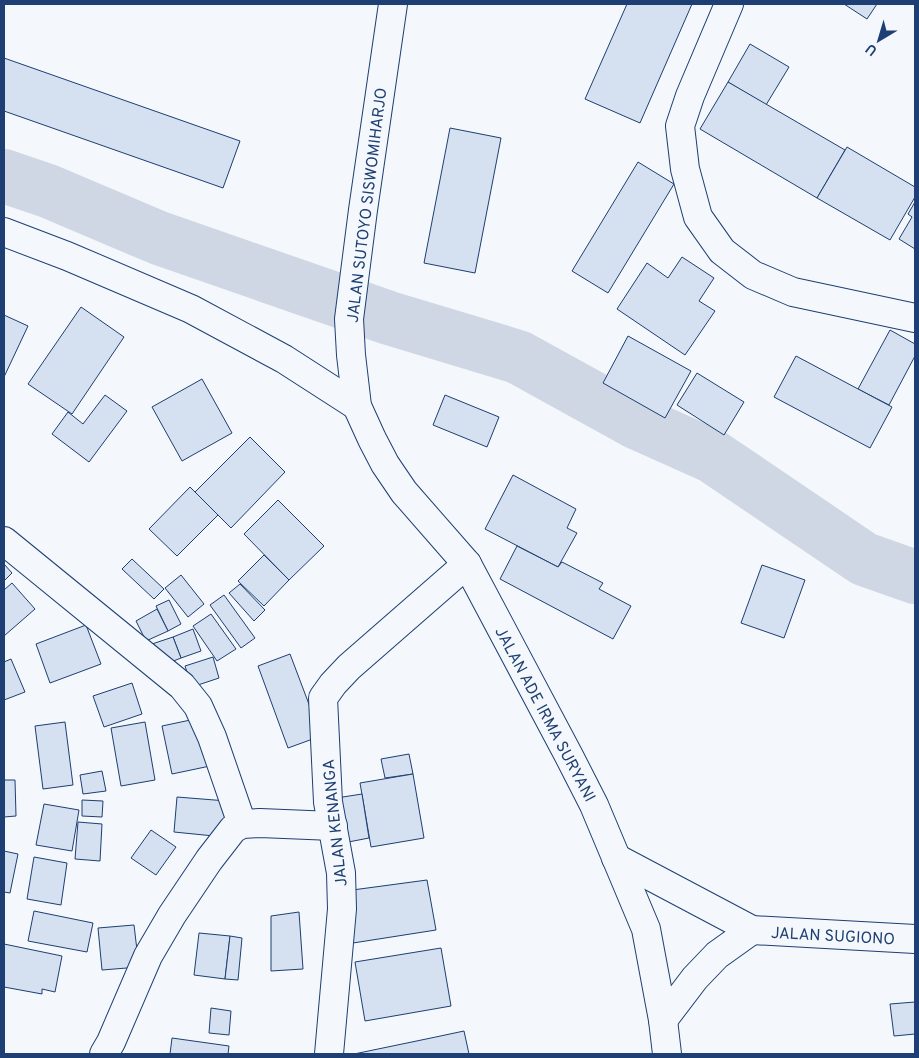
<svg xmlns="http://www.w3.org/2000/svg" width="919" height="1058" font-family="Overpass,sans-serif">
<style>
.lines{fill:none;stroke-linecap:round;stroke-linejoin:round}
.river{stroke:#cfd7e4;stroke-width:54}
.building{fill:#d5e0f0;stroke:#1d3f73}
.minor-casing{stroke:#1d3f73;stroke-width:30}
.tertiary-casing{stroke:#1d3f73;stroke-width:30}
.trunk-casing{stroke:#1d3f73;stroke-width:30}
.minor{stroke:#f4f7fb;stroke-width:28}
.tertiary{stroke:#f4f7fb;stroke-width:28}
.trunk{stroke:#f4f7fb;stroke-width:28}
.labels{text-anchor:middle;stroke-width:4;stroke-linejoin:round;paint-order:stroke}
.street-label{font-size:16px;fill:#1d3f73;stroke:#f4f7fb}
</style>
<rect width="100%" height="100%" fill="#f4f7fb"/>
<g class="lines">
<path class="river" d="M4,176L48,191L159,238L389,318L518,357L636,422L712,456L864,559L915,577"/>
</g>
<g class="building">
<path d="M627,4H692L640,123L585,99Z"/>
<path d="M844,4H877L867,19Z"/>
<path d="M750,44L789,67L766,105L728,82Z"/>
<path d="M4,58L240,141L223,188L4,111Z"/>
<path d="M728,82L845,150L817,198L700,129Z"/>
<path d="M450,128L501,138L475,273L424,263Z"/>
<path d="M847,147L915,187V197L890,240L817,198Z"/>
<path d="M638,162L674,184L608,293L572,271Z"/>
<path d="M915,202V249L899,239L912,217L908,214Z"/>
<path d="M682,257L714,278L699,301L715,311L685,355L617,309L647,263L668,278Z"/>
<path d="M81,307L124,337L72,414L28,384Z"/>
<path d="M4,315L28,326L4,377Z"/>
<path d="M890,330L915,344V356L889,405L858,389Z"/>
<path d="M628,336L691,371L665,418L603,383Z"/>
<path d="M796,356L892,407L870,448L774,397Z"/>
<path d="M697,373L744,402L724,435L677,405Z"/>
<path d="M202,379L232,433L182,461L152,407Z"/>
<path d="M105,395L127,411L89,462L52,434L68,412L83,424Z"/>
<path d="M445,395L499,417L487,447L433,425Z"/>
<path d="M250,437L285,472L231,528L195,492Z"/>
<path d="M513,475L576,509L567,528L577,533L558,567L485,529Z"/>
<path d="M190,487L218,515L177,556L149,529Z"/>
<path d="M278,500L324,546L289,580L244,534Z"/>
<path d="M517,546L558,567L562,562L603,583L599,589L631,606L613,639L500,579Z"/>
<path d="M264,555L289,580L264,606L238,581Z"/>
<path d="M132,559L164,589L154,599L122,569Z"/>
<path d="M4,564L12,573L4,581Z"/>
<path d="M762,565L805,580L784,638L741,623Z"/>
<path d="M181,575L204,604L188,617L165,588Z"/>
<path d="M12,583L35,609L4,636V590Z"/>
<path d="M240,584L265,610L254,621L229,593Z"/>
<path d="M224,595L255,638L241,648L210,605Z"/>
<path d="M169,600L181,624L168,631L156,606Z"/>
<path d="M157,609L168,631L146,641L136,621Z"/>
<path d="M211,614L236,649L217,661L193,626Z"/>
<path d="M86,625L101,664L50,683L36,644Z"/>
<path d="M193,629L201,651L181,658L173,637Z"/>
<path d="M173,637L181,658L161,666L152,644Z"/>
<path d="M290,654L321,736L288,748L258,666Z"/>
<path d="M213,657L219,678L192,687L185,666Z"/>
<path d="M11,659L25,692L4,700V662Z"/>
<path d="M132,683L142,714L104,727L93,696Z"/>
<path d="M200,718L210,766L172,774L162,726Z"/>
<path d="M65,722L73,785L43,789L35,726Z"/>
<path d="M145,722L155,780L121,786L111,728Z"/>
<path d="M409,754L413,774L385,778L381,759Z"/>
<path d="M102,771L106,791L83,794L80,775Z"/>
<path d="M413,774L424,838L371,847L360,783Z"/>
<path d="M4,780H15L16,816L4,817Z"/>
<path d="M362,794L369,838L338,844L330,799Z"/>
<path d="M177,797L227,801L224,837L174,832Z"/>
<path d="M82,800L103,801L102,817L82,816Z"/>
<path d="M44,804L79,810L72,851L36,845Z"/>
<path d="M78,822L102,824L100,861L75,859Z"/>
<path d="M151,830L176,847L156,875L131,858Z"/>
<path d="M4,851L18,854L10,893L4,892Z"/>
<path d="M34,857L67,863L61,905L27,899Z"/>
<path d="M427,880L436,930L353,943L345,891Z"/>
<path d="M34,911L93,923L87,952L28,941Z"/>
<path d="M299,912L303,969L271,971V916Z"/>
<path d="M134,925L139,967L102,970L98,928Z"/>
<path d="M199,933L230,936L225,979L194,975Z"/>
<path d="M230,936L242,938L238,980L225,979Z"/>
<path d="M4,944L62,956L55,992L42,989V994L4,987Z"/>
<path d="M441,948L451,1006L365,1021L355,962Z"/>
<path d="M915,1002V1034L894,1036L890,1004Z"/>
<path d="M211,1008L231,1011L229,1035L209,1033Z"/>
<path d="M464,1031L469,1054H354L431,1038Z"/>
<path d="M172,1038L229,1046L228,1054H170Z"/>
</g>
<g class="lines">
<defs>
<g id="minor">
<path d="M729,4L690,96L680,126L685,169L698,217L722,251L753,275L793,292L915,318"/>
<path d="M4,541L182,686L198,706L212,737L242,824"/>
<path d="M616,858L752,930L915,939"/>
<path d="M663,1020L695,978L717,955L752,930"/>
<path d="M104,1054L111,1042L148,956L172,915L209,860L233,829L242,824L260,823L333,826"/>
<path d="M329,1054L342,909L341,873L328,802L323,698L333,684L349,667L467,564"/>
</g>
<path id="tertiary" d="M4,232L67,256L191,309L284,359L357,406"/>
<path id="trunk" d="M393,4L363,210L349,319L351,355L357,406L372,439L385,464L404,492L467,564L569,756L594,805L646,929L663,1020L667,1054"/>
</defs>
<use href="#minor" class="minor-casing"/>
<use href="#tertiary" class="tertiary-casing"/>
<use href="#trunk" class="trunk-casing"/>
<use href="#minor" class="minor"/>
<use href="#tertiary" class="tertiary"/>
<use href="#trunk" class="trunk"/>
</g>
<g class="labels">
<g class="street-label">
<text transform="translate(366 205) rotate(-83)" y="6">JALAN SUTOYO SISWOMIHARJO</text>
<text transform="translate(546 714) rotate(62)" y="6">JALAN ADE IRMA SURYANI</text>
<text transform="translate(334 823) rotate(-96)" y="6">JALAN KENANGA</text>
<text transform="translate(833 935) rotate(3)" y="6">JALAN SUGIONO</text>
</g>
</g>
<rect width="919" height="1058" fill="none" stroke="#1d3f73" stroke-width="10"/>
<g transform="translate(879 40) rotate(218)" stroke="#f4f7fb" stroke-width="4" paint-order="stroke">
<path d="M0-4L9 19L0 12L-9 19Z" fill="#1d3f73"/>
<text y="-8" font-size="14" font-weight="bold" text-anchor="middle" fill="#1d3f73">U</text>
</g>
</svg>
